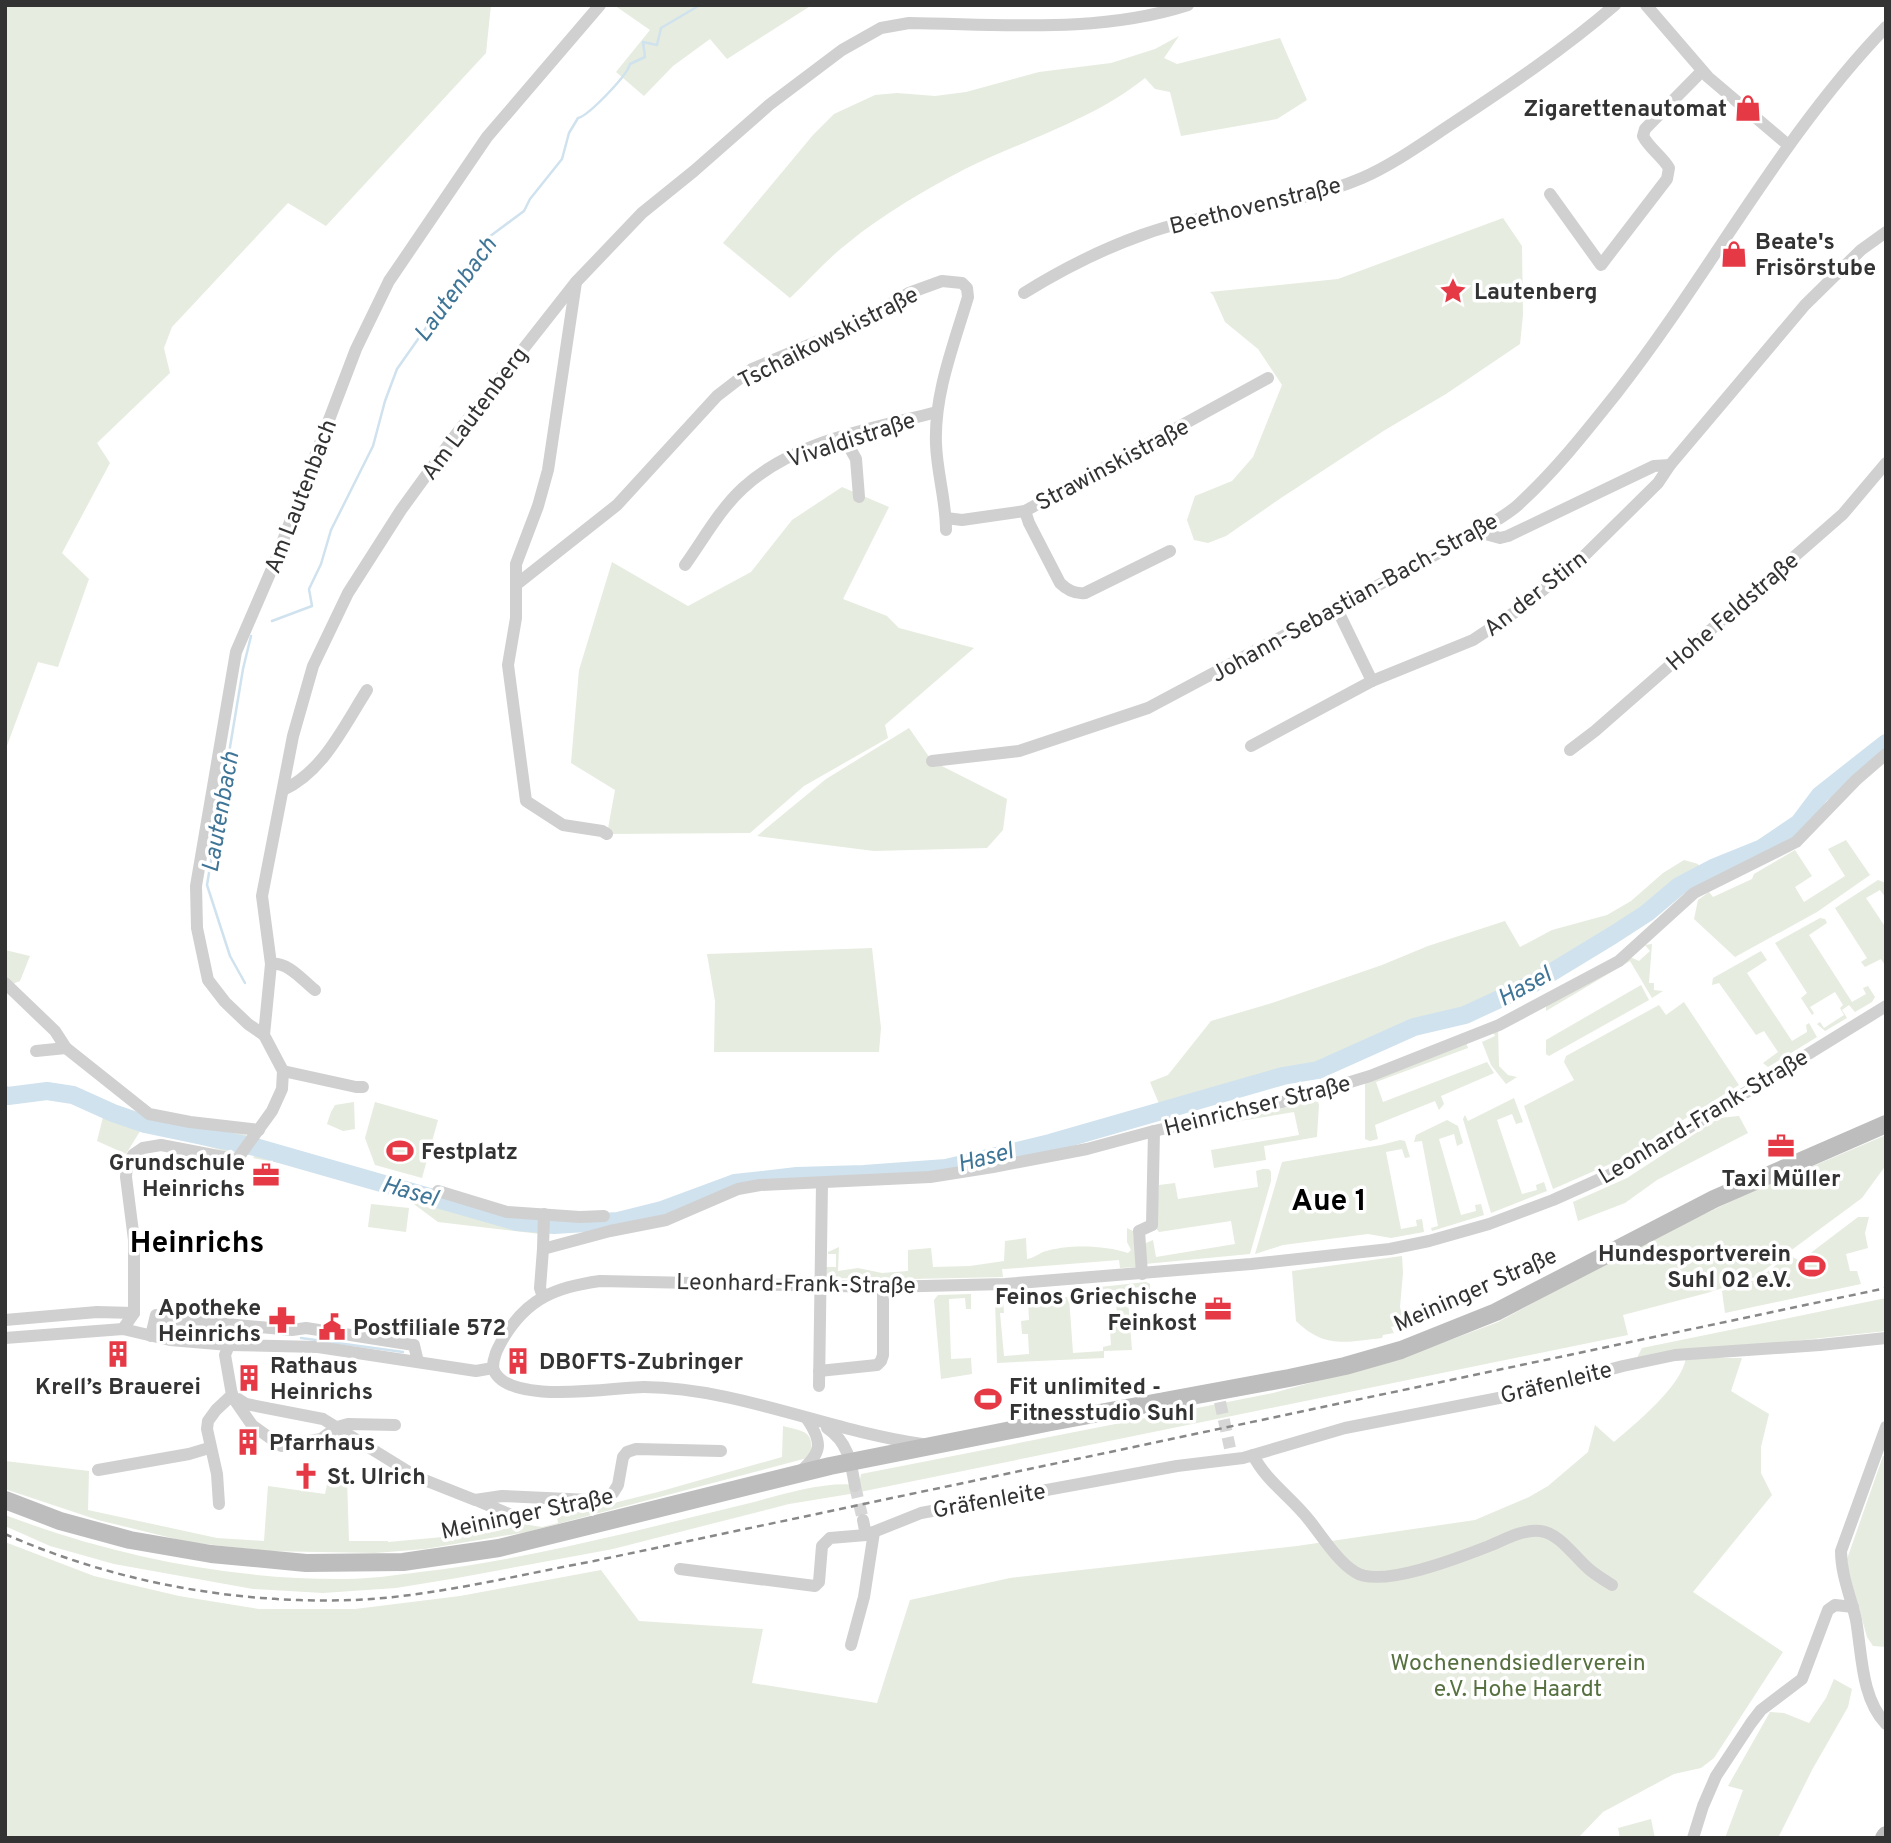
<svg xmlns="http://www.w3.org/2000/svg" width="1891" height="1843" font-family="Overpass,sans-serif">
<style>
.green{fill:#e6ecdf}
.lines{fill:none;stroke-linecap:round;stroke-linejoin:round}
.stream{stroke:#cfe2ee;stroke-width:2.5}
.river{stroke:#cfe2ee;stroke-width:18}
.minor-tunnel{stroke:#d6d6d6;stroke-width:12;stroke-dasharray:12 6;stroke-linecap:butt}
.minor{stroke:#d0d0d0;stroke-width:12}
.secondary{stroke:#bdbdbd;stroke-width:18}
.rail{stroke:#888;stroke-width:2.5;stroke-dasharray:7 5;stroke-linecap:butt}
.labels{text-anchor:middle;stroke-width:7;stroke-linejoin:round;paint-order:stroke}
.poi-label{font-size:23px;font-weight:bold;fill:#333;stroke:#fff;text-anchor:start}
.street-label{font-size:23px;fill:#333;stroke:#fff}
.park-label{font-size:23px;fill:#56703f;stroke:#fff}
.water-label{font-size:24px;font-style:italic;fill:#3f7597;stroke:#fff}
.district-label{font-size:30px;font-weight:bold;fill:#000;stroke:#fff}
</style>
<rect width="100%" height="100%" fill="#fff"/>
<g class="green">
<path d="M5,5H491L486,53L326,226L288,203L172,327L164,348L170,373L97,443L110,463L62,553L89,579L58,667L38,662L5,751Z"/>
<path d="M614,5H812L727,59L710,39L673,66L644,96L616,72L650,30Z"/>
<path d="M1179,36L1164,58L1177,64L1280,38L1307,100L1277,119L1181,136L1170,92L1155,89L1145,78C1093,120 1024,140 965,169C925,190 883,214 848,243C827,259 809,280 790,298L723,243L813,135L834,114L875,95L897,93L935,96L966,92L1039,72L1111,63L1155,49Z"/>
<path d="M1503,218L1522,246L1523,315L1520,344L1446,394L1385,430L1281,498L1226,536L1208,543L1194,540L1187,520L1195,496L1232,481L1253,457L1282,385L1258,349L1225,322L1213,295L1210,292L1338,279Z"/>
<path d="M842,487L889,507L843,599L887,616L899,628L974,648L885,725L888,738L804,786L750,833L607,834L615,790L571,763L579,670L612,562L688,606L751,572L792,520Z"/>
<path d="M909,728L932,761L1007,799L1003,830L987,848L874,851L757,836L826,779Z"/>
<path d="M1846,840L1870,875L1817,912L1735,957L1694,919L1698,900L1709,892L1713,897L1752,879L1754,874L1795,850L1812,876L1795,887L1804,902L1845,876L1828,849Z"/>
<path d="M1684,860L1698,864L1703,873L1679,886L1647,913L1613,935L1501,1000L1465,1015L1414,1027L1318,1070L1283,1076L1162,1111L1150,1082L1168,1075L1211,1021L1272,1003L1382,965L1428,946L1505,921L1520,947L1552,930L1607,915L1631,901L1663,873Z"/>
<path d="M1878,880L1886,883V898L1880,890L1866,898L1886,928V967L1881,959L1865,967L1861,962L1867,958L1835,908Z"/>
<path d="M1820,918L1825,919L1827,923L1809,935L1852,1002L1866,994L1863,988L1868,986L1875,997L1872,1002L1855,1012L1849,1005L1842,1010L1847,1018L1825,1031L1817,1024L1820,1022L1824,1028L1844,1015L1840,1008L1843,1005L1835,992L1810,1007L1814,1013L1812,1015L1801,998L1807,993L1775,943Z"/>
<path d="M1652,944L1649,983H1654V990L1663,991L1652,998L1630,961L1546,1011V1003L1630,957L1639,961L1650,951L1645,945Z"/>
<path d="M872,948L881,1028L879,1052H714L715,1001L707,954Z"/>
<path d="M5,950L30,956L20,981L5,987Z"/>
<path d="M1761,951L1767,960L1747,973L1792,1041L1807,1032L1806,1025L1809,1023L1817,1037L1768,1067L1763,1063L1778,1052L1764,1031L1756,1035L1719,983L1712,985L1713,978Z"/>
<path d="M1641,985L1649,1000L1549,1056L1546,1054V1040Z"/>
<path d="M1684,1002L1739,1085L1617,1161L1553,1189L1524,1106L1574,1080L1564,1062L1566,1056L1659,1005L1666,1015Z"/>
<path d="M1498,1028L1499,1066L1508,1075L1517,1077L1506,1084L1491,1065L1482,1042L1495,1036L1492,1030Z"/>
<path d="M1466,1042L1468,1048L1376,1082L1383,1102L1487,1062L1494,1073L1492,1074L1441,1096L1444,1104L1439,1110L1435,1101L1375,1125L1378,1139L1370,1141L1365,1139V1083Z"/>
<path d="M81,1092L141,1115L247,1135L231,1153L142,1128L126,1154L97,1141L104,1113L77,1104Z"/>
<path d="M1514,1098L1523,1122L1516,1124L1512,1114L1497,1120L1522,1194L1537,1190L1536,1185L1544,1182L1547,1191L1491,1213L1463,1119L1465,1115L1468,1121Z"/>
<path d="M1313,1101L1318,1102L1319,1105L1317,1137L1264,1146L1266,1160L1214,1168L1211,1150L1299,1135L1294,1112L1203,1127Z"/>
<path d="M354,1102L355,1129L343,1131L327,1124L331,1112L335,1105Z"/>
<path d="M375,1102L438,1120L422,1178L375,1165L365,1138Z"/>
<path d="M1739,1116L1748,1133L1657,1180L1625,1203L1578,1221L1573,1202L1627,1178L1719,1118Z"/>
<path d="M1447,1120L1458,1126L1463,1143L1457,1146L1454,1134L1439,1139L1461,1215L1476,1211L1475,1205L1481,1204L1484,1215L1432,1231L1431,1228L1438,1226L1422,1141L1414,1142L1416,1135Z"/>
<path d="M1886,1135V1165L1862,1198L1755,1277L1707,1293L1623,1315L1628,1335L850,1494L789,1504L613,1549L457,1578L396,1588L323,1593L253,1589L114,1564L50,1546L5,1526V1515C113,1556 231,1580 346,1579C370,1579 396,1575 420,1572C490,1564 558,1549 627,1533C668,1523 709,1513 750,1503C785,1494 823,1481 859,1485L861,1474L1273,1393L1402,1358L1498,1322L1636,1247L1738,1198Z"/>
<path d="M1400,1140L1405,1141L1410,1157L1405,1158L1402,1149L1386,1152L1401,1229L1417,1226L1416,1220L1422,1219L1424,1232L1391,1238L1368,1234L1283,1245L1255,1254L1282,1162L1381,1145Z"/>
<path d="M265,1141L459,1202L539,1220L540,1234L438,1222L411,1202L356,1183L317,1170L253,1158Z"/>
<path d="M1263,1169H1269L1271,1172V1181L1250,1254L1145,1264L1146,1243L1153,1240L1156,1257L1235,1244L1231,1221L1159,1232L1155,1227L1159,1185L1175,1183L1178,1199L1258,1187L1256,1171Z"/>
<path d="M371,1204L409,1208L406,1232L368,1227Z"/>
<path d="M1858,1217H1869L1865,1233L1868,1248L1846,1254L1850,1271H1857L1861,1284L1725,1313L1722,1291L1758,1279L1789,1255L1800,1261Z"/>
<path d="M1127,1228L1133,1231L1137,1267L1120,1268L1119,1260L1005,1269H1002L1003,1277L911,1279L825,1278V1267H836V1254H828V1252L839,1247L838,1271L858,1268L882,1273L908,1271V1250L931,1248L933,1267L970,1266L1004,1261L1005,1241L1026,1238L1027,1259C1033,1258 1037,1255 1043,1252C1067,1244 1104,1245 1128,1253L1131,1250L1127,1242Z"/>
<path d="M1402,1256L1403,1273L1400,1307L1404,1324L1391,1327L1394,1333L1383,1335L1382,1338C1345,1342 1325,1349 1296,1321L1292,1271Z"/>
<path d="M1146,1282L1150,1284V1298L1146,1299L1144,1287L1127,1288L1132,1350L1104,1351V1358L997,1363L995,1301L1003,1300L1004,1313H1000L1004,1356L1029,1354L1028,1334H1022L1021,1321L1029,1320L1028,1299L1069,1297L1073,1353L1103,1351V1347L1111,1345L1109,1315L1117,1314L1115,1290L1100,1291V1287Z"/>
<path d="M971,1294V1309H966L965,1298L949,1299L951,1359L971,1358L972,1374L941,1379L934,1300L938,1295Z"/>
<path d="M1886,1298V1331L1637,1358L1642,1348Z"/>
<path d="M1686,1358H1742L1731,1391L1769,1414L1761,1447V1473L1772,1495L1693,1592L1783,1652L1714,1758L1701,1768L1674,1774L1603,1812L1578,1838H5V1542L94,1576L179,1596L259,1609H355L460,1596L601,1570L639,1621L763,1629L752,1683L877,1703L910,1600L1010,1578L1297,1546L1475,1520L1529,1497L1548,1486L1588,1452L1595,1425L1614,1442C1636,1423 1681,1387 1686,1358Z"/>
<path d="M783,1426C806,1432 814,1431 811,1457L527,1532L425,1549L375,1553L266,1551L188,1542L98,1520L5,1489V1461L89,1471L88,1510L217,1538L264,1541L268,1486L325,1494L329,1475L347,1478L349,1541H388V1542L454,1536L510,1522L542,1527L558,1523L557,1517L658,1492L782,1457Z"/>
<path d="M1883,1456L1886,1457V1647L1873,1646L1867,1637L1846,1562Z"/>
<path d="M1834,1679L1852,1689L1848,1707L1812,1770L1778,1838H1725L1743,1790L1728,1786L1770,1712L1784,1713L1809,1723L1826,1698Z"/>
<path d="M1651,1819L1655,1838H1620L1618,1828Z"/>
</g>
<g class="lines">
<g class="stream">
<path d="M272,621L312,606L309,589L321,564L331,530L373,446L385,401L397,369L468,268L485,255L489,237L524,211L530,199L562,159L569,133L578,118C588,116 627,76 630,64L645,57L643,42L657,45L661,28L700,5"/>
<path d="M245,983L230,956L207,885L243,669L251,636"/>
<path d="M170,1329L203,1331"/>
<path d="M301,1338L403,1352"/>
</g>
<path class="river" d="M5,1095L8,1096L47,1091L73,1095L113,1113L145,1124L255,1147L517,1222L554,1225L618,1221L662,1210L735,1183L797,1176L864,1174L946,1168L1050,1143L1283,1076L1318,1070L1414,1027L1465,1015L1534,983L1613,935L1647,913L1679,886L1715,867L1762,848L1799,823L1820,795L1886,743"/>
<g class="minor-tunnel">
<path d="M1220,1402L1230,1448"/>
<path d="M855,1486L863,1520"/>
</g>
<g class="minor">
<path d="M1646,5L1708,77L1787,144"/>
<path d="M1550,194L1601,265L1667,179L1669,168C1662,156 1649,148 1643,136L1645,129L1702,71"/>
<path d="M576,282L548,470L538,506L516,564V618L508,665L526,801L563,825L602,831L607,834"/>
<path d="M1024,293C1061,270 1100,250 1142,235C1213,209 1292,208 1362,178C1394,164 1424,142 1453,123C1509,86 1564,49 1615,5"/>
<path d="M843,436L856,459L859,497"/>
<path d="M1025,511L1029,523L1060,583C1068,591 1075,594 1085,593L1170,551"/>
<path d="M946,518L962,520L1025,511L1268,378"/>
<path d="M1478,532L1500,538L1508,536L1654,466L1670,465"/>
<path d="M685,565C703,540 720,509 743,488C795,440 871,429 937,412"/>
<path d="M517,584L617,505L717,396L752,369L856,325L909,293L942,281L962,283L967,288L968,297C954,344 934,394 936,444C937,473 946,501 946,530"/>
<path d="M1336,607L1372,681"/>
<path d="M1251,746L1372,681L1473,640L1524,606L1584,556L1658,483L1670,465L1805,305L1861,250L1886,232"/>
<path d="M1570,750L1595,731L1843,514L1886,463"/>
<path d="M932,761L1019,751L1148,708L1478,532C1491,523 1507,515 1518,505C1555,471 1585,433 1616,394C1710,274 1780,137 1886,27"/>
<path d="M283,790C323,772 344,726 367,690"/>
<path d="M271,964C289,962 302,980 315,990"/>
<path d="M5,983L55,1031L66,1048L149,1114L190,1122L259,1130"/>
<path d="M264,1035L248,1024L225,1002L208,980L197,928L196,886L236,652L274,564L356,349L389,281L487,137L600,5"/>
<path d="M36,1051L66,1048"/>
<path d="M283,1071L356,1087H363"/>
<path d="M438,1191L507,1212L580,1217L604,1216"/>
<path d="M543,1249L544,1214"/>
<path d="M1142,1274L1139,1231L1152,1225L1154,1131"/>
<path d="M543,1297L540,1288L543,1249L610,1231L666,1220L738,1189L760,1185L930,1177L993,1167L1087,1149L1154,1131L1291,1100L1370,1076L1499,1025L1619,961L1694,893L1796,842L1856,780L1886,754"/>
<path d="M5,1320L97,1312L134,1313"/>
<path d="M123,1329L134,1313V1240L126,1177L127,1165L133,1155L143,1148L161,1145L234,1159L238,1158L272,1111L282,1089L283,1071L264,1035L271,964L262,896L293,736L313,666L348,593L401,510L454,437L576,282L642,213L694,171L769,105L842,50L881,28L909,23C1002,24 1098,34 1188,5"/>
<path d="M151,1336L156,1315L173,1319L292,1330L306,1328L414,1345L418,1362"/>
<path d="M5,1338L123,1329L170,1340L229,1345L318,1347L476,1371L493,1368"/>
<path d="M493,1368C493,1356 498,1348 504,1337C528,1298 556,1287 600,1281L883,1287L1005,1284L1251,1264L1390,1249L1429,1241L1489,1224L1553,1200L1620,1170L1886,1006"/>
<path d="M493,1368C505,1407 614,1387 644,1387C738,1388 829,1431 922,1444"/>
<path d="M819,1371L877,1365L881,1361L883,1355V1287"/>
<path d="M819,1386L822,1183"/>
<path d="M232,1395L246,1404L323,1419L417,1477L475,1500L502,1496L590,1500L605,1498L613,1493L618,1485L623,1457L627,1452L636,1449L721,1451"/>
<path d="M234,1399L252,1425L281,1446L321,1439L337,1427L348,1424L395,1425"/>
<path d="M1886,1427L1841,1551C1841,1575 1851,1597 1856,1620C1862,1654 1861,1698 1886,1724"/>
<path d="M827,1428C848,1442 851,1462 855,1486"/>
<path d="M1253,1455C1266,1481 1291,1497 1309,1520C1322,1536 1337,1561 1355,1572C1380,1589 1461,1557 1489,1546C1504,1540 1523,1529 1540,1531C1560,1533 1575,1558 1590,1570C1596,1575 1604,1580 1612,1585"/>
<path d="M98,1470L189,1454L209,1448"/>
<path d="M800,1472C821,1453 824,1444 807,1419"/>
<path d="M476,1500L516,1517"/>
<path d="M219,1504L217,1474L207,1429L208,1421L216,1410L232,1395L225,1355L229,1345L232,1325"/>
<path d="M863,1520L866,1535L921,1513L1177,1466L1243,1458L1345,1428L1509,1396L1623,1366L1675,1355L1820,1345L1886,1338"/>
<path d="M680,1569L815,1586L819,1582L822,1546L830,1538L866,1535"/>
<path d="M851,1645L864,1597L874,1532"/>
<path d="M1693,1838L1703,1806L1716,1776L1751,1723L1761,1710L1802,1679L1828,1610L1835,1605L1853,1607"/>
</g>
<g class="secondary">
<path d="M5,1500L60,1521L130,1540L211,1554L306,1563L403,1562L499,1548L830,1466L1051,1422L1289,1378L1345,1366L1401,1350L1496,1312L1714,1199L1886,1124"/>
<path d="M1884,1838L1886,1835"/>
</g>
<path class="rail" d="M5,1534C114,1582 234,1604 353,1600C431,1597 518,1575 594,1561L1886,1288"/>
</g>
<defs>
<symbol id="shop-bare" viewBox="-9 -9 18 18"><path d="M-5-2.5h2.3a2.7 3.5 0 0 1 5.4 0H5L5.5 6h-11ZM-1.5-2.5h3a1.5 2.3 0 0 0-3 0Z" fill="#e63946" stroke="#fff" stroke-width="2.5" paint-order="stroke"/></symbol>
<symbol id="sight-bare" viewBox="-9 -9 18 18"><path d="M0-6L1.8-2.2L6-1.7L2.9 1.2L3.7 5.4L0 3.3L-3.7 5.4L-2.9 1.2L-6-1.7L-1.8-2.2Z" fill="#e63946" stroke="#fff" stroke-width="2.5" paint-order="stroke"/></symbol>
<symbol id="office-bare" viewBox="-9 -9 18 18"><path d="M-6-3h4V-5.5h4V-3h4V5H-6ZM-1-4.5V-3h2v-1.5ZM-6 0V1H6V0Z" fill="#e63946" stroke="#fff" stroke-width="2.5" paint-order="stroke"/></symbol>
<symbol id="stadium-bare" viewBox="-9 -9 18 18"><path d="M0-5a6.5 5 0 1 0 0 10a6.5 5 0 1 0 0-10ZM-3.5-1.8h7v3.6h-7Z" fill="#e63946" stroke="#fff" stroke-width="2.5" paint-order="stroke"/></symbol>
<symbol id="pharmacy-bare" viewBox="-9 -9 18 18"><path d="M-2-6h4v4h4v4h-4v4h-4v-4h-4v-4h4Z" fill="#e63946" stroke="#fff" stroke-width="2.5" paint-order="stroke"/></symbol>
<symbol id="civic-bare" viewBox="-9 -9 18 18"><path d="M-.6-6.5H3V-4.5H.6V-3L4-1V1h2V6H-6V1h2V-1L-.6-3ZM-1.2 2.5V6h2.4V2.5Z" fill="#e63946" stroke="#fff" stroke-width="2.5" paint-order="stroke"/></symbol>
<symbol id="building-bare" viewBox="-9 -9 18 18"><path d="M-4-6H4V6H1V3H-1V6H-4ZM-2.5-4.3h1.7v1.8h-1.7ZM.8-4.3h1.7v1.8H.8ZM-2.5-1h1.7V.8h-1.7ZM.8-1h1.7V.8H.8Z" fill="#e63946" stroke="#fff" stroke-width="2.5" paint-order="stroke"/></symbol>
<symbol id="church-bare" viewBox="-9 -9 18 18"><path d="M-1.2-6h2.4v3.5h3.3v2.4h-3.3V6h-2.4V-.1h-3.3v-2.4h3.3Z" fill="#e63946" stroke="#fff" stroke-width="2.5" paint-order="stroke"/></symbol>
</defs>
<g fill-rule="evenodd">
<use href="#shop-bare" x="1729" y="89" width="38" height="38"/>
<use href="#shop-bare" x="1715" y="235" width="38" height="38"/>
<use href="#sight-bare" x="1434" y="272" width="38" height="38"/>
<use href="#office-bare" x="1762" y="1127" width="38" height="38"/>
<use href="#stadium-bare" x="381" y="1132" width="38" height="38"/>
<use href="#office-bare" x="247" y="1156" width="38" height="38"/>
<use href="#stadium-bare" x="1793" y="1247" width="38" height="38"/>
<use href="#office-bare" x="1199" y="1290" width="38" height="38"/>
<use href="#pharmacy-bare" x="263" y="1301" width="38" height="38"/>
<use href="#civic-bare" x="313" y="1308" width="38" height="38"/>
<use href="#building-bare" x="99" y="1335" width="38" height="38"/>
<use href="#building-bare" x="499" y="1342" width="38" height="38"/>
<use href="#building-bare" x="230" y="1359" width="38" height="38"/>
<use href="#stadium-bare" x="969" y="1380" width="38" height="38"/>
<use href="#building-bare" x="229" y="1423" width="38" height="38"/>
<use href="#church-bare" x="287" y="1457" width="38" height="38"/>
</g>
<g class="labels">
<g class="poi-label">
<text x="1727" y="116" text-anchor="end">Zigarettenautomat</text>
<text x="1755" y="249">Beate's<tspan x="1755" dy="26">Frisörstube</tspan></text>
<text x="1474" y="299">Lautenberg</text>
<text x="421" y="1159">Festplatz</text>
<text x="245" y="1170" text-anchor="end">Grundschule<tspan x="245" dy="26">Heinrichs</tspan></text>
<text x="1781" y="1186" text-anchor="middle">Taxi Müller</text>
<text x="1791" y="1261" text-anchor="end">Hundesportverein<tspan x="1791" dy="26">Suhl 02 e.V.</tspan></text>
<text x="1197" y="1304" text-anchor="end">Feinos Griechische<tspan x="1197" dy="26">Feinkost</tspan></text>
<text x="261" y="1315" text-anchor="end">Apotheke<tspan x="261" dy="26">Heinrichs</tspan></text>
<text x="353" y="1335">Postfiliale 572</text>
<text x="539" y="1369">DB0FTS-Zubringer</text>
<text x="270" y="1373">Rathaus<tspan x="270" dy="26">Heinrichs</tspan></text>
<text x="118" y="1394" text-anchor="middle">Krell’s Brauerei</text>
<text x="1009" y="1394">Fit unlimited -<tspan x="1009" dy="26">Fitnesstudio Suhl</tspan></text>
<text x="269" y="1450">Pfarrhaus</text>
<text x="327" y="1484">St. Ulrich</text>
</g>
<g class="street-label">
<text transform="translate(1255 205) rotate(-14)" y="8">Beethovenstraße</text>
<text transform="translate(828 337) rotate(-27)" y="8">Tschaikowskistraße</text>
<text transform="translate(474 413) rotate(-53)" y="8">Am Lautenberg</text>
<text transform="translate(851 439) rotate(-18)" y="8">Vivaldistraße</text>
<text transform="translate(1112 464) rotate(-28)" y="8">Strawinskistraße</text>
<text transform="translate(300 496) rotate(-69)" y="8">Am Lautenbach</text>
<text transform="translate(1535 593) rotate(-38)" y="8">An der Stirn</text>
<text transform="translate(1354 597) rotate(-29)" y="8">Johann-Sebastian-Bach-Straße</text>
<text transform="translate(1732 611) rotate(-41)" y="8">Hohe Feldstraße</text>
<text transform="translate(1257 1105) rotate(-14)" y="8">Heinrichser Straße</text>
<text transform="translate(1703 1116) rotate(-31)" y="8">Leonhard-Frank-Straße</text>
<text transform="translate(796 1283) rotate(1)" y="8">Leonhard-Frank-Straße</text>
<text transform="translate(1475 1289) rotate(-24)" y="8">Meininger Straße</text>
<text transform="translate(1556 1382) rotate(-14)" y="8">Gräfenleite</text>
<text transform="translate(989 1500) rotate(-10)" y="8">Gräfenleite</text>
<text transform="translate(527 1513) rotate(-12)" y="8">Meininger Straße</text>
</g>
<g class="park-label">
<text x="1518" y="1670">Wochenendsiedlerverein<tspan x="1518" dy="26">e.V. Hohe Haardt</tspan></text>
</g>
<g class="water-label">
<text transform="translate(455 289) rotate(-54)" y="8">Lautenbach</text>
<text transform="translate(220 812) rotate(-80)" y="8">Lautenbach</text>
<text transform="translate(1524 986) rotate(-29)" y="8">Hasel</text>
<text transform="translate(985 1157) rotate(-15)" y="8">Hasel</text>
<text transform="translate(410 1191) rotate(16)" y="8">Hasel</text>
</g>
<g class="district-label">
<text x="1329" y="1210">Aue 1</text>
<text x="197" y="1252">Heinrichs</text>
</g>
</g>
<rect width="1891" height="1843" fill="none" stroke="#333333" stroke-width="14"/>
</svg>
